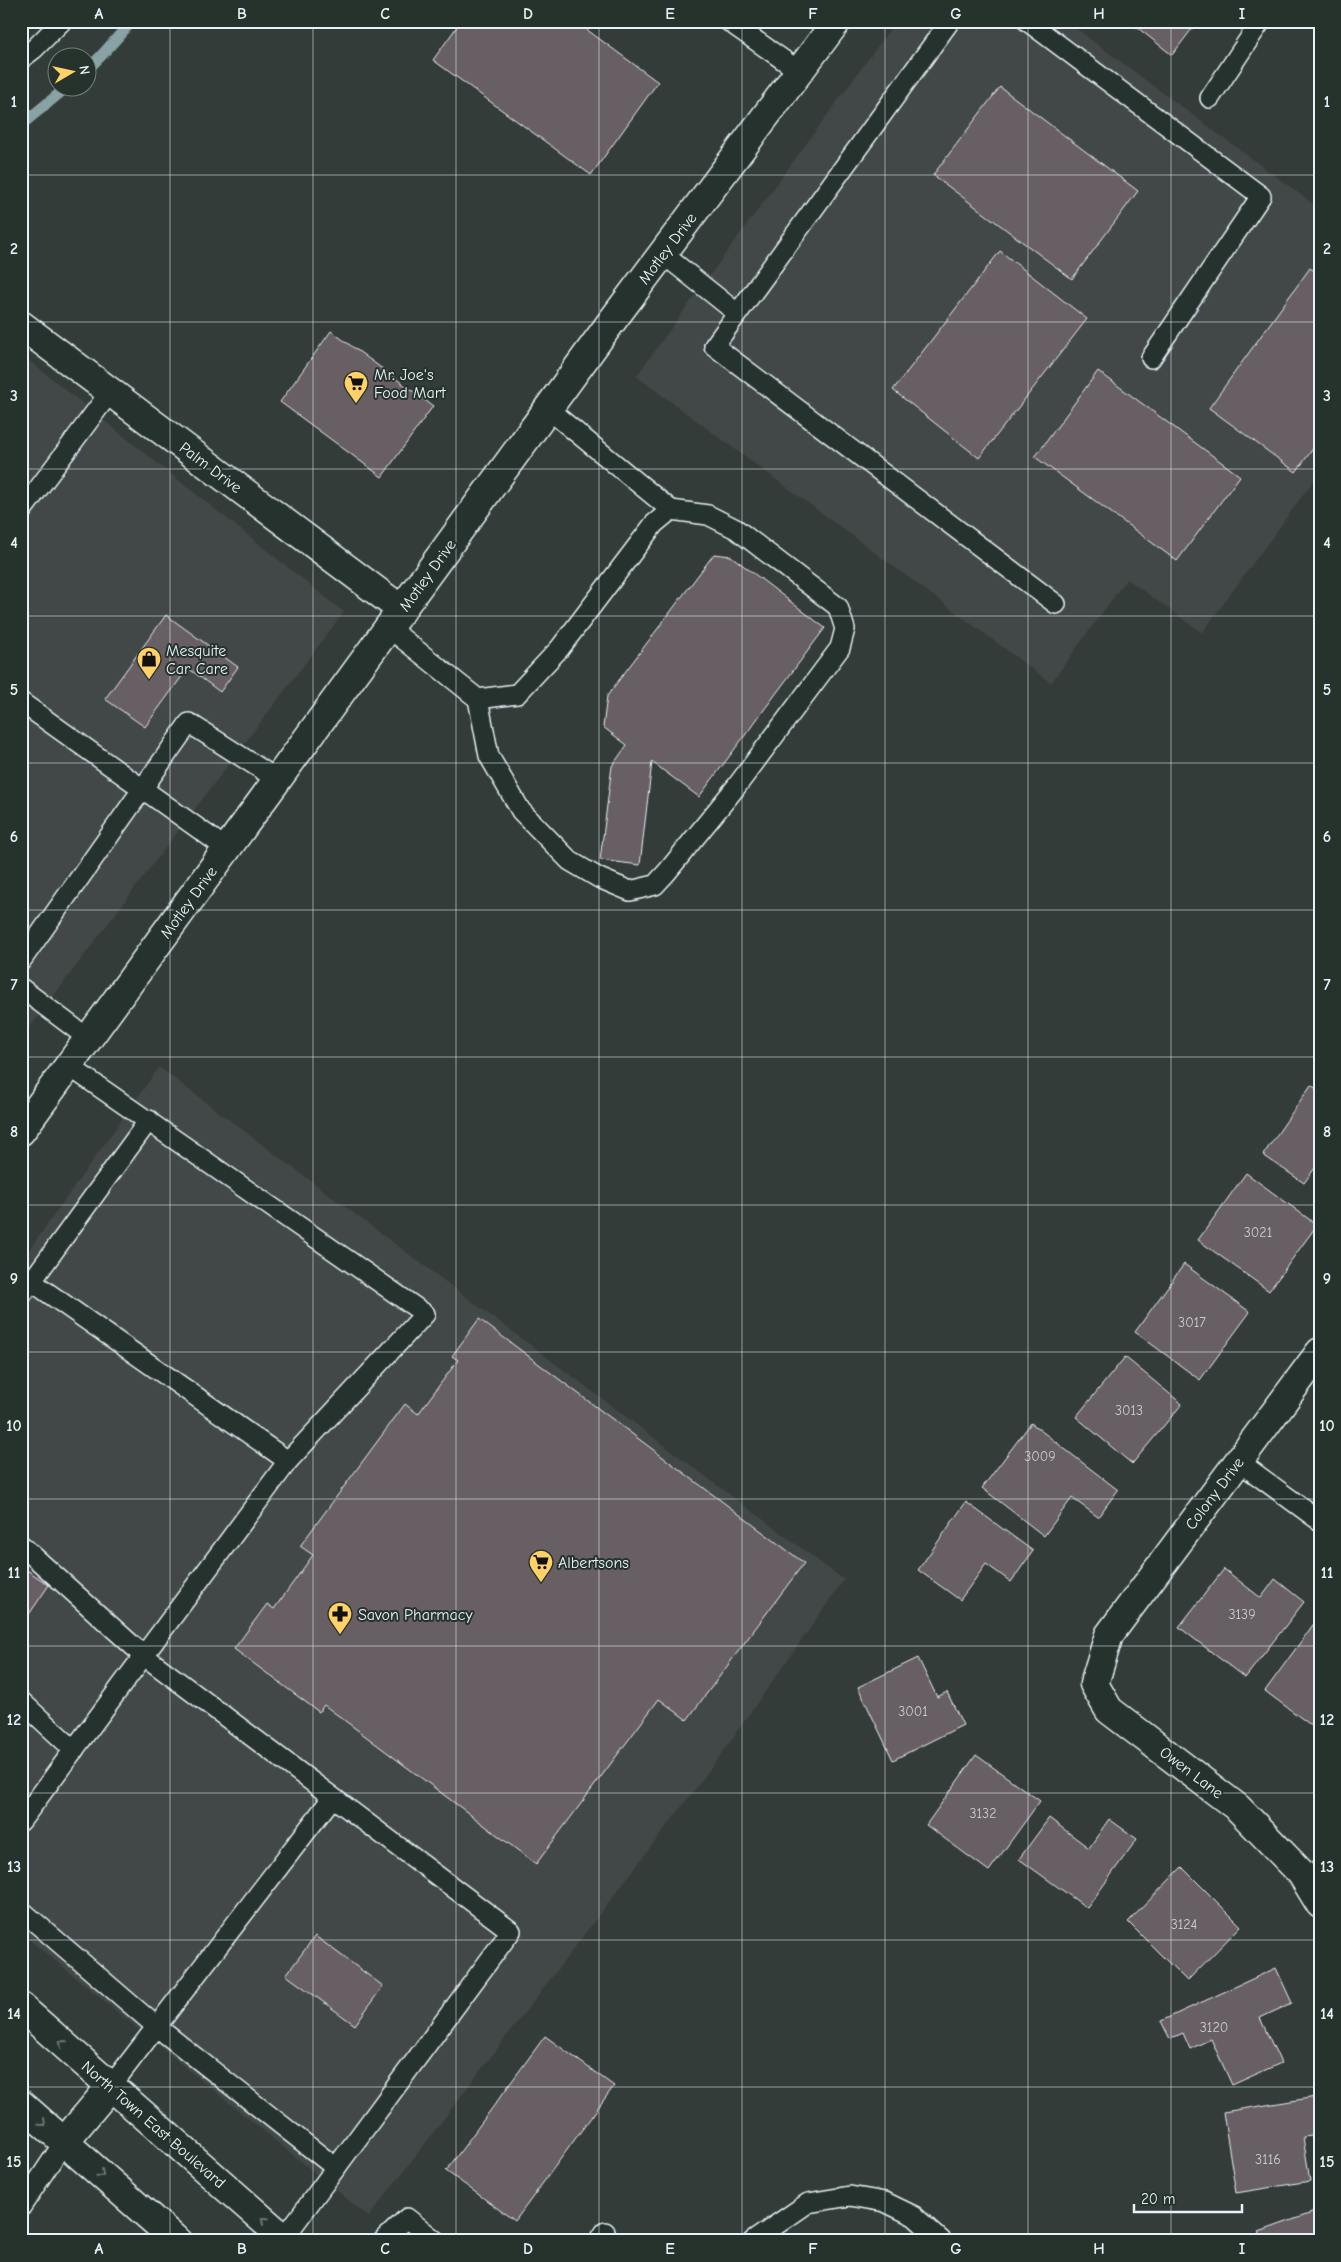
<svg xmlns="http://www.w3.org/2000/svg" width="1341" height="2262" font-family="'Comic Neue',sans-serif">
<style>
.built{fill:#434646}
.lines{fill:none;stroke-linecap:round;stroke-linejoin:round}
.stream{stroke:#89a2a6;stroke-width:11}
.building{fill:#685f65;stroke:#e8f1f8}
.service-casing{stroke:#e8f1f8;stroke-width:22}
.minor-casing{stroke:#e8f1f8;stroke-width:31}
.secondary-casing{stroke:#e8f1f8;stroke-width:31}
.service{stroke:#26332d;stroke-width:19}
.minor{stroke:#26332d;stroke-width:28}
.secondary{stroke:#26332d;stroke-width:28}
.oneway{stroke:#6a7674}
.grid{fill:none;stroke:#e8f1f8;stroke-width:1;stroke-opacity:0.55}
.labels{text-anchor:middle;stroke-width:4;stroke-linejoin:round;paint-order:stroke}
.number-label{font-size:14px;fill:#c8ccd3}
.street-label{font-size:16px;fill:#e8f1f8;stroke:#26332d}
.poi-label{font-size:16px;fill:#e8f1f8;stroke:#26332d;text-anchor:start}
.neatline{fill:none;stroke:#e8f1f8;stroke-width:2}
.grid-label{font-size:16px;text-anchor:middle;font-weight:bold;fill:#e8f1f8}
</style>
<rect width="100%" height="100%" fill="#333c38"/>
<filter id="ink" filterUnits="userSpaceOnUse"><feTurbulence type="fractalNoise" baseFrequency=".02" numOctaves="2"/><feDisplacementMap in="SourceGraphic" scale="10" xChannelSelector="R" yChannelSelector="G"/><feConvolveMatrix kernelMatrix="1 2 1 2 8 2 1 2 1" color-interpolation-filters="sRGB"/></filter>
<g filter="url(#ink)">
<g class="built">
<path d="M896,21H1066L1320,209V472L1202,633L1127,579L1051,683L636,376Z"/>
<path d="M21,354L344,612L21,1039Z"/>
<path d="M159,1067L844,1580L712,1767L369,2217L21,1933V1261Z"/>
</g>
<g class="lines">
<g class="stream">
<path d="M88,69L101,56L132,21"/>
<path d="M21,125L66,88"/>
</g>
</g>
<g class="building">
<path d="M461,21H575L658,82L591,175L433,60Z"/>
<path d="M1129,21H1198L1172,55Z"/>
<path d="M1000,87L1138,191L1072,279L933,175Z"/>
<path d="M1000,251L1087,319L979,458L893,390Z"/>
<path d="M1310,268L1320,275V439L1296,472L1209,408Z"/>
<path d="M331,331L433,406L382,477L280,402Z"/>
<path d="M1098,371L1240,476L1177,561L1035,457Z"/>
<path d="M714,554L731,556L825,628L699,797L652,762L640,865L600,860L612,766L627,745L603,727L607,696Z"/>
<path d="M166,615L238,667L220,692L188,668L145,727L105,699Z"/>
<path d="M1311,1085L1320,1091V1161L1304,1183L1263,1155Z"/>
<path d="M1246,1173L1317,1225L1269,1291L1198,1240Z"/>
<path d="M1184,1264L1250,1312L1200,1380L1135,1332Z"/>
<path d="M479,1319L804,1563L687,1720L659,1699L536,1864L324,1705L319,1712L234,1649L267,1604L274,1609L313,1555L300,1546L405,1404L418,1414L458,1360L452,1356Z"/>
<path d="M1125,1357L1182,1404L1132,1464L1076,1417Z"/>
<path d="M1031,1423L1118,1490L1098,1517L1072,1498L1044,1536L982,1488Z"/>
<path d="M966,1502L1033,1551L1011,1582L986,1564L960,1600L918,1570Z"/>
<path d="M21,1566L49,1585L21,1626Z"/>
<path d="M1224,1569L1261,1598L1275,1579L1304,1602L1245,1678L1179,1627Z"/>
<path d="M1318,1618L1320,1620V1732L1265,1691Z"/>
<path d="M918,1658L937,1697L947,1692L963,1725L893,1760L858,1687Z"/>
<path d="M976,1755L1040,1801L989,1871L926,1825Z"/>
<path d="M1049,1818L1089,1848L1109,1819L1137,1839L1087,1908L1019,1859Z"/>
<path d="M1182,1867L1241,1926L1187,1981L1128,1922Z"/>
<path d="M315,1936L383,1986L355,2025L286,1975Z"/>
<path d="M1276,1968L1292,2003L1260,2018L1281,2063L1232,2085L1211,2039L1190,2049L1183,2033L1170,2039L1161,2021Z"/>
<path d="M545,2036L614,2086L515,2221L446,2171Z"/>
<path d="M1316,2097L1320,2135L1303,2137L1310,2181L1236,2193L1223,2112Z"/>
<path d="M1320,2210V2241H1262L1259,2232Z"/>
</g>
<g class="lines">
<defs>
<g id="service">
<path d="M728,21L799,71"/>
<path d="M950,21L714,346L1056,604"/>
<path d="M1027,21L1261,196L1151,358"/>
<path d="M21,59L34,49L62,21"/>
<path d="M1210,98L1261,21"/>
<path d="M663,254L737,313"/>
<path d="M548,409L671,510"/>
<path d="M21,512L110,392"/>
<path d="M389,628L478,699L517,694L560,648L654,524L671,510L708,515L736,529L838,607L845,629L840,648L736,787L667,872L655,885L630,891L599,878L570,861L521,811L489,756L478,699"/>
<path d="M21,702L227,849"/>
<path d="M21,961L189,723L278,780"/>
<path d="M21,988L89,1039"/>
<path d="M69,1066L425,1314L288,1461"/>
<path d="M21,1274L288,1461L21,1821"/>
<path d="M21,1296L149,1120"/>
<path d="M1238,1461L1320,1521"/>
<path d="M21,1545L143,1655L511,1931L284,2238"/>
<path d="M21,1701L74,1750"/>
<path d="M21,1910L157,2027L336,2168"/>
<path d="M111,2086L332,1798"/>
<path d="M21,2207L64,2142"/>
<path d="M383,2241L407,2218L436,2241"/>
<path d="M599,2241L605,2232"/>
<path d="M753,2241L808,2203L850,2196L885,2202L914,2216L942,2241"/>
</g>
<g id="minor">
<path d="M21,325L402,610"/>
<path d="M1320,1352L1109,1635L1094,1684L1109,1710L1238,1808L1301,1873L1320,1904"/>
</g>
<g id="secondary">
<path d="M21,1131L609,325L837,21"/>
<path d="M21,2007L287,2241"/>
<path d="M21,2104L177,2241"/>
<path d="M64,2142L111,2086"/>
</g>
</defs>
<use href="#service" class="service-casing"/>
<use href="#minor" class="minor-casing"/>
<use href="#secondary" class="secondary-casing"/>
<use href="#service" class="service"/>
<use href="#minor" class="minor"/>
<use href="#secondary" class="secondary"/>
</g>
<defs><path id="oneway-chevron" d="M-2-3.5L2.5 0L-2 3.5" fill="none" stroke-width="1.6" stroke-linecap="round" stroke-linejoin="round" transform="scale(1.25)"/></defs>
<g class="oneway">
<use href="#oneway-chevron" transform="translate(62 2043) rotate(-139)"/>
<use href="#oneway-chevron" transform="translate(43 2123) rotate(41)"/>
<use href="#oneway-chevron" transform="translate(101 2174) rotate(41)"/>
<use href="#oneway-chevron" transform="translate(264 2220) rotate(-139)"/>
</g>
</g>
<path class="grid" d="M170,21V2241M313,21V2241M456,21V2241M599,21V2241M742,21V2241M885,21V2241M1028,21V2241M1171,21V2241M21,175H1320M21,322H1320M21,469H1320M21,616H1320M21,763H1320M21,910H1320M21,1057H1320M21,1205H1320M21,1352H1320M21,1499H1320M21,1646H1320M21,1793H1320M21,1940H1320M21,2087H1320"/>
<defs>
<symbol id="supermarket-pin" viewBox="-11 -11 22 30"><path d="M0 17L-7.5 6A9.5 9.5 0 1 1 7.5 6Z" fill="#ffd166" stroke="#26332d"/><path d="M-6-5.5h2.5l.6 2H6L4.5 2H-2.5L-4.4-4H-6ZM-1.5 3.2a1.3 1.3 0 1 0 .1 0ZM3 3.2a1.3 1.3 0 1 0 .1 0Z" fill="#111"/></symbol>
<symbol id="shop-pin" viewBox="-11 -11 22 30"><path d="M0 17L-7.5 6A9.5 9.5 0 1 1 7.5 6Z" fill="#ffd166" stroke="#26332d"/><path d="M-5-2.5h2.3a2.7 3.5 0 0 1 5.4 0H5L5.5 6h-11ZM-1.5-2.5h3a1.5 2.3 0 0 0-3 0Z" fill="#111"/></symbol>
<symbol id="pharmacy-pin" viewBox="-11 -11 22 30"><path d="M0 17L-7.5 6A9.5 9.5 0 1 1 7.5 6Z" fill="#ffd166" stroke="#26332d"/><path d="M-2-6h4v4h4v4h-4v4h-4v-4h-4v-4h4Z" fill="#111"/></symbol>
</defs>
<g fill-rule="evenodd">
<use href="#supermarket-pin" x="342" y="369" width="28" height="38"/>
<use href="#shop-pin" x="135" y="645" width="28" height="38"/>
<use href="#supermarket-pin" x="527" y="1548" width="28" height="38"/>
<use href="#pharmacy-pin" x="326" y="1600" width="28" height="38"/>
</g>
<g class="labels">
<g class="number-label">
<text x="1258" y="1237">3021</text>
<text x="1192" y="1327">3017</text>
<text x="1129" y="1415">3013</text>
<text x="1040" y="1461">3009</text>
<text x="1242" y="1619">3139</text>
<text x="913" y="1716">3001</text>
<text x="983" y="1818">3132</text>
<text x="1184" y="1929">3124</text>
<text x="1214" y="2032">3120</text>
<text x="1268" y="2164">3116</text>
</g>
<g class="street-label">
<text transform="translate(667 248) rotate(-53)" y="6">Motley Drive</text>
<text transform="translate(211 467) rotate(37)" y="6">Palm Drive</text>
<text transform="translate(427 575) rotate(-54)" y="6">Motley Drive</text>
<text transform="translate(188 902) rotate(-54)" y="6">Motley Drive</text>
<text transform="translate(1214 1493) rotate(-53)" y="6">Colony Drive</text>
<text transform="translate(1192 1772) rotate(37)" y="6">Owen Lane</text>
<text transform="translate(154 2124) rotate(41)" y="6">North Town East Boulevard</text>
</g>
<g class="poi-label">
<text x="374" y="380">Mr. Joe's<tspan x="374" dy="18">Food Mart</tspan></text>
<text x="166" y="656">Mesquite<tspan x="166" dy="18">Car Care</tspan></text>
<text x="558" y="1568">Albertsons</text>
<text x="358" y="1620">Savon Pharmacy</text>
</g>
</g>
<rect width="1341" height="2262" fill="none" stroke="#26332d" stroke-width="55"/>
<g transform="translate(72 72) rotate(81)"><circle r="24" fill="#26332d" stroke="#747f7e"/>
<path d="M0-4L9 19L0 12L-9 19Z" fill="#ffd166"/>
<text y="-8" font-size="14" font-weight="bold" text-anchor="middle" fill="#e8f1f8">N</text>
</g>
<path d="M1134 2204v8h108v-8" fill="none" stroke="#e8f1f8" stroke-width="2.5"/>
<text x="1141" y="2204" font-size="15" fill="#e8f1f8" stroke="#26332d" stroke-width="4" paint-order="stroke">20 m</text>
<rect x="28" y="28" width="1286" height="2206" class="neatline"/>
<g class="grid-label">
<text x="99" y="19">A</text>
<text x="242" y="19">B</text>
<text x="385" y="19">C</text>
<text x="528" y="19">D</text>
<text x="670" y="19">E</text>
<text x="813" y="19">F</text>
<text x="956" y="19">G</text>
<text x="1099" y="19">H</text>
<text x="1242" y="19">I</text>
<text x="14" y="107">1</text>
<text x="1327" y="107">1</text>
<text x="14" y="254">2</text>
<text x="1327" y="254">2</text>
<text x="14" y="401">3</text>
<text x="1327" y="401">3</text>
<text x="14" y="548">4</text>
<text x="1327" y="548">4</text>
<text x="14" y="695">5</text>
<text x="1327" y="695">5</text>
<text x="14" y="842">6</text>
<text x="1327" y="842">6</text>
<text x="14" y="990">7</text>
<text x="1327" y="990">7</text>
<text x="14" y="1137">8</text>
<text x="1327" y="1137">8</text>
<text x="14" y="1284">9</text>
<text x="1327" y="1284">9</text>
<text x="14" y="1431">10</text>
<text x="1327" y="1431">10</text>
<text x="14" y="1578">11</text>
<text x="1327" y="1578">11</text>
<text x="14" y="1725">12</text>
<text x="1327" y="1725">12</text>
<text x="14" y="1872">13</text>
<text x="1327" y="1872">13</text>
<text x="14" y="2019">14</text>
<text x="1327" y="2019">14</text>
<text x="14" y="2167">15</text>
<text x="1327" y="2167">15</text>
<text x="99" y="2254">A</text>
<text x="242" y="2254">B</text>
<text x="385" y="2254">C</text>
<text x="528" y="2254">D</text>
<text x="670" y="2254">E</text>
<text x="813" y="2254">F</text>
<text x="956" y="2254">G</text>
<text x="1099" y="2254">H</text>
<text x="1242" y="2254">I</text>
</g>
</svg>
